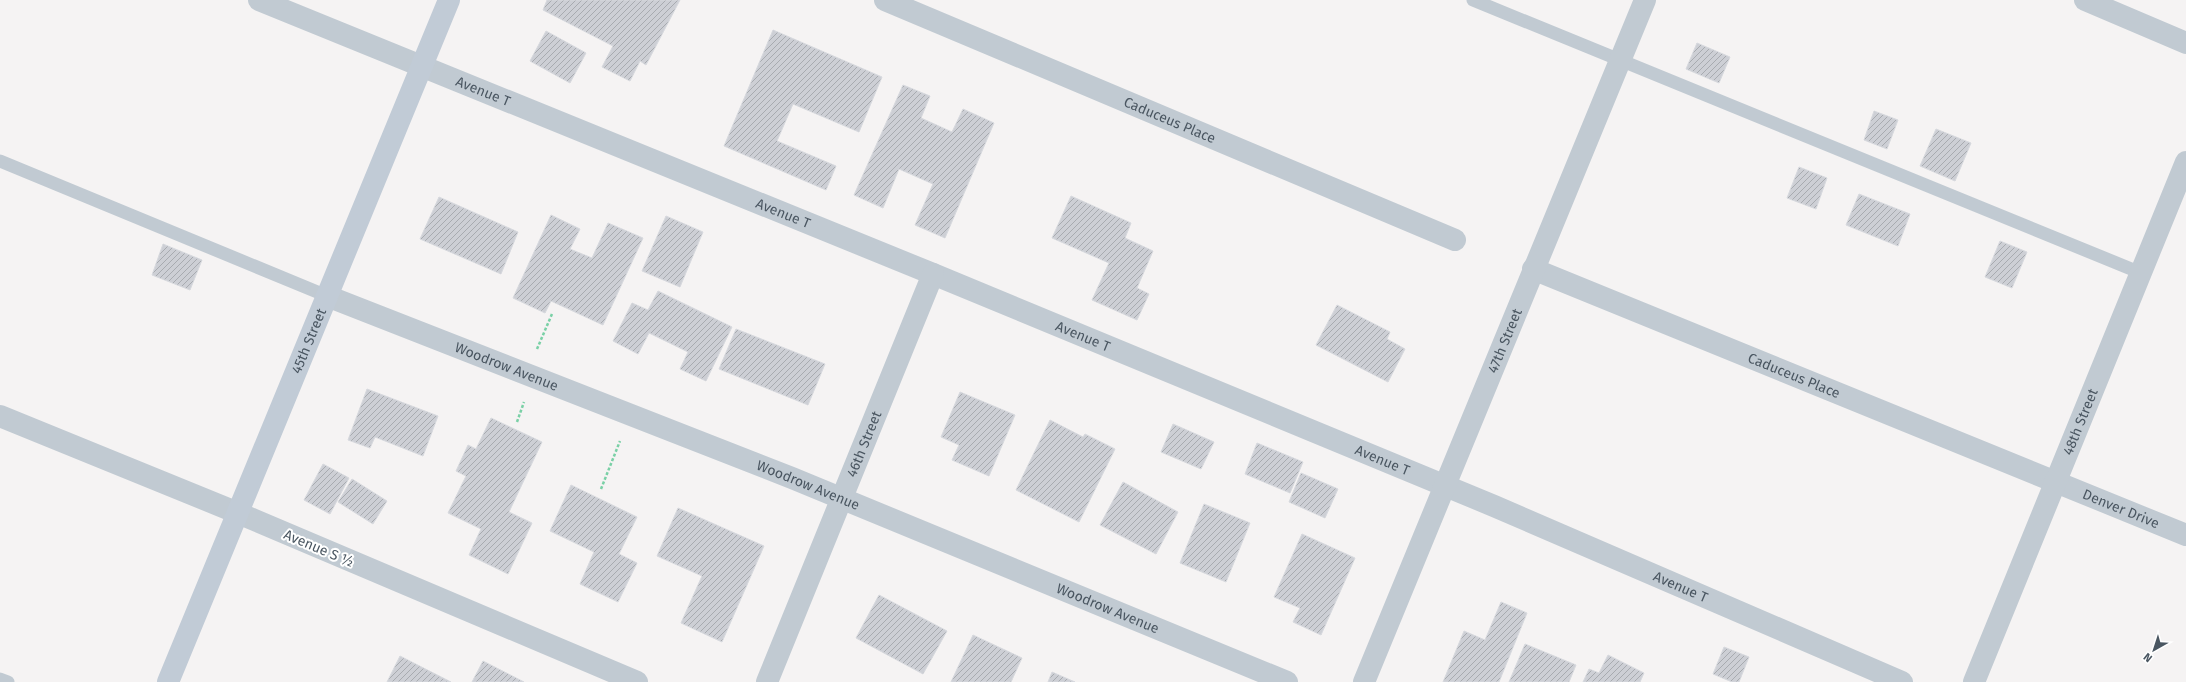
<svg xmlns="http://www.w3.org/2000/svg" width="2186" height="682" font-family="'Fira Sans',sans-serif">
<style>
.building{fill:url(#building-hatch);stroke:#d7d9de}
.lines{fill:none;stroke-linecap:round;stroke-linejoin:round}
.path{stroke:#7ad0a6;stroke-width:2.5;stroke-dasharray:3 2;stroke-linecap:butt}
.service{stroke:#c1cad2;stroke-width:13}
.minor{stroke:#c1cad2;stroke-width:22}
.secondary{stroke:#c1cbd6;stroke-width:22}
.labels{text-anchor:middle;stroke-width:4;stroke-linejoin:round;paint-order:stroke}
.street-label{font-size:14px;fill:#4a5661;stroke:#fff}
</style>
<defs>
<pattern id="building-hatch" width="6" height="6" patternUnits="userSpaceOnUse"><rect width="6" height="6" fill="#cdcfd5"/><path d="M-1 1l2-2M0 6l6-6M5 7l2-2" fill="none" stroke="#a8abb0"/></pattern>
</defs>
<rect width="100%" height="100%" fill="#f5f3f3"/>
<g class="building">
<path d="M547,0H680L646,65L640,61L630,81L602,67L613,46L543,10Z"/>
<path d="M773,30L882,77L859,132L793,104L777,141L836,166L826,190L724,146Z"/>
<path d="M546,31L586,53L570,83L530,61Z"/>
<path d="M1697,43L1730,57L1719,83L1686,69Z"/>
<path d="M903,85L930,96L921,118L952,132L963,109L994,123L945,238L915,225L933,184L899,169L883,208L854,195Z"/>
<path d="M1874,111L1898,120L1887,149L1864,140Z"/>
<path d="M1936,129L1971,143L1955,181L1920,166Z"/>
<path d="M1799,167L1827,178L1816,209L1787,198Z"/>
<path d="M1859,194L1910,214L1898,246L1846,225Z"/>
<path d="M1071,196L1131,223L1125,238L1153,251L1137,288L1149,294L1137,320L1092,300L1109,263L1052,238Z"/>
<path d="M439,197L518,232L501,274L420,239Z"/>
<path d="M551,215L580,229L570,249L592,258L608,223L643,238L603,325L551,301L545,313L513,298Z"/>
<path d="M666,216L703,232L680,287L642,271Z"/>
<path d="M2000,241L2027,252L2012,288L1985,277Z"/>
<path d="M163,244L202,260L190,290L152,275Z"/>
<path d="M658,291L732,327L706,381L680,369L688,352L649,333L638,354L613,341L632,303L648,310Z"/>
<path d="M1337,305L1390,332L1387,339L1405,349L1388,382L1316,345Z"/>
<path d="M736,329L825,364L808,405L719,369Z"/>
<path d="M367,389L438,416L423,456L375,437L370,448L348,440Z"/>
<path d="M960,392L1015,415L989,476L952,460L959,445L941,437Z"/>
<path d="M491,418L542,442L509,512L532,523L508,574L469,555L481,529L448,513L466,476L456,471L468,445L476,449Z"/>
<path d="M1050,420L1083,437L1085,434L1115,449L1079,522L1016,490Z"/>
<path d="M1173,424L1214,442L1201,469L1161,452Z"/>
<path d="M1257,443L1303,462L1290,493L1245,474Z"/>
<path d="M323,464L349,478L330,514L304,500Z"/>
<path d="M1301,473L1338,489L1325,518L1289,502Z"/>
<path d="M352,479L387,501L373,524L338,502Z"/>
<path d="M1123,482L1178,512L1156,554L1100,525Z"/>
<path d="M571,485L637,517L619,554L637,563L618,602L580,584L594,552L550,531Z"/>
<path d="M1204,504L1250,523L1226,582L1180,563Z"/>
<path d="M678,508L764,546L722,642L681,623L702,576L657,556Z"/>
<path d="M1302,534L1355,558L1321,635L1293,622L1300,608L1274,597Z"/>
<path d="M879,595L947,631L923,674L856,638Z"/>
<path d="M1501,602L1527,613L1499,682H1443L1464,631L1485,640Z"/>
<path d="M973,635L1022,658L1011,682H951Z"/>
<path d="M1525,644L1576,665L1569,682H1509Z"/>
<path d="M1724,647L1749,657L1739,682H1732L1713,674Z"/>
<path d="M1608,655L1644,673L1640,682H1583L1589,669L1599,673Z"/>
<path d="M400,656L451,682H387Z"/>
<path d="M483,661L524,682H472Z"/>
<path d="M1052,672L1075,682H1048Z"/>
</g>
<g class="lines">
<g class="path">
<path d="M537,349L552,314"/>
<path d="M517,422L524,402"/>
<path d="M601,489L620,441"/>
</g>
<g class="service">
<path d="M1473,0L2141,273"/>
<path d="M0,161L327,296"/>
<path d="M0,679L8,682"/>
</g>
<g class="minor">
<path id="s1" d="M259,0L933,274L1494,506L1902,682"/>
<path id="s2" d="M885,0L1455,240"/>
<path d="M2085,0L2186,43"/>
<path id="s3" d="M1533,269L2186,535"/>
<path id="s4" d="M327,296L792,478L1287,682"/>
<path d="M0,416L238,513L637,682"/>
<path id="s5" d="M767,682L933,274"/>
<path id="s6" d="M1364,682L1645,0"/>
<path id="s7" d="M1974,682L2186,162"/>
</g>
<path class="secondary" id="s8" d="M168,682L449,0"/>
</g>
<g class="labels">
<g class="street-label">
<text dy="5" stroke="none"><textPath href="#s1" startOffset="242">Avenue T</textPath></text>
<text dy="5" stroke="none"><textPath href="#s2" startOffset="309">Caduceus Place</textPath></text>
<text dy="5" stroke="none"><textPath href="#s1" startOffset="566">Avenue T</textPath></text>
<text dy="5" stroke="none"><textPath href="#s1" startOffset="890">Avenue T</textPath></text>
<text dy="5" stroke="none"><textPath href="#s8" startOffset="369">45th Street</textPath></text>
<text dy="5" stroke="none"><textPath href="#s6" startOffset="369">47th Street</textPath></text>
<text dy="5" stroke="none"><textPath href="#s4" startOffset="193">Woodrow Avenue</textPath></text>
<text dy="5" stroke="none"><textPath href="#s3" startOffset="282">Caduceus Place</textPath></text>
<text dy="5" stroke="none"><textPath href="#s7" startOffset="281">48th Street</textPath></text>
<text dy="5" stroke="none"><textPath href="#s5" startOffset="257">46th Street</textPath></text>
<text dy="5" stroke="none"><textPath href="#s1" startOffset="1214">Avenue T</textPath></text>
<text dy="5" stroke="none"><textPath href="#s4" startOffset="517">Woodrow Avenue</textPath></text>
<text dy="5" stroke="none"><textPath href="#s3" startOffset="635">Denver Drive</textPath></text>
<text transform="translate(319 548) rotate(23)" y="5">Avenue S ½</text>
<text dy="5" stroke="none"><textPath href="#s1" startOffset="1538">Avenue T</textPath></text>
<text dy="5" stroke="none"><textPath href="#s4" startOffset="841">Woodrow Avenue</textPath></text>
</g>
</g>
<g transform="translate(2154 650) rotate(219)" stroke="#ffffff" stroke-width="3" paint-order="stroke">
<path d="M0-3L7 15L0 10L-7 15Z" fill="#4a5661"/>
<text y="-6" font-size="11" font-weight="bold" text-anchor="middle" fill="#4a5661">N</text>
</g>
</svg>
